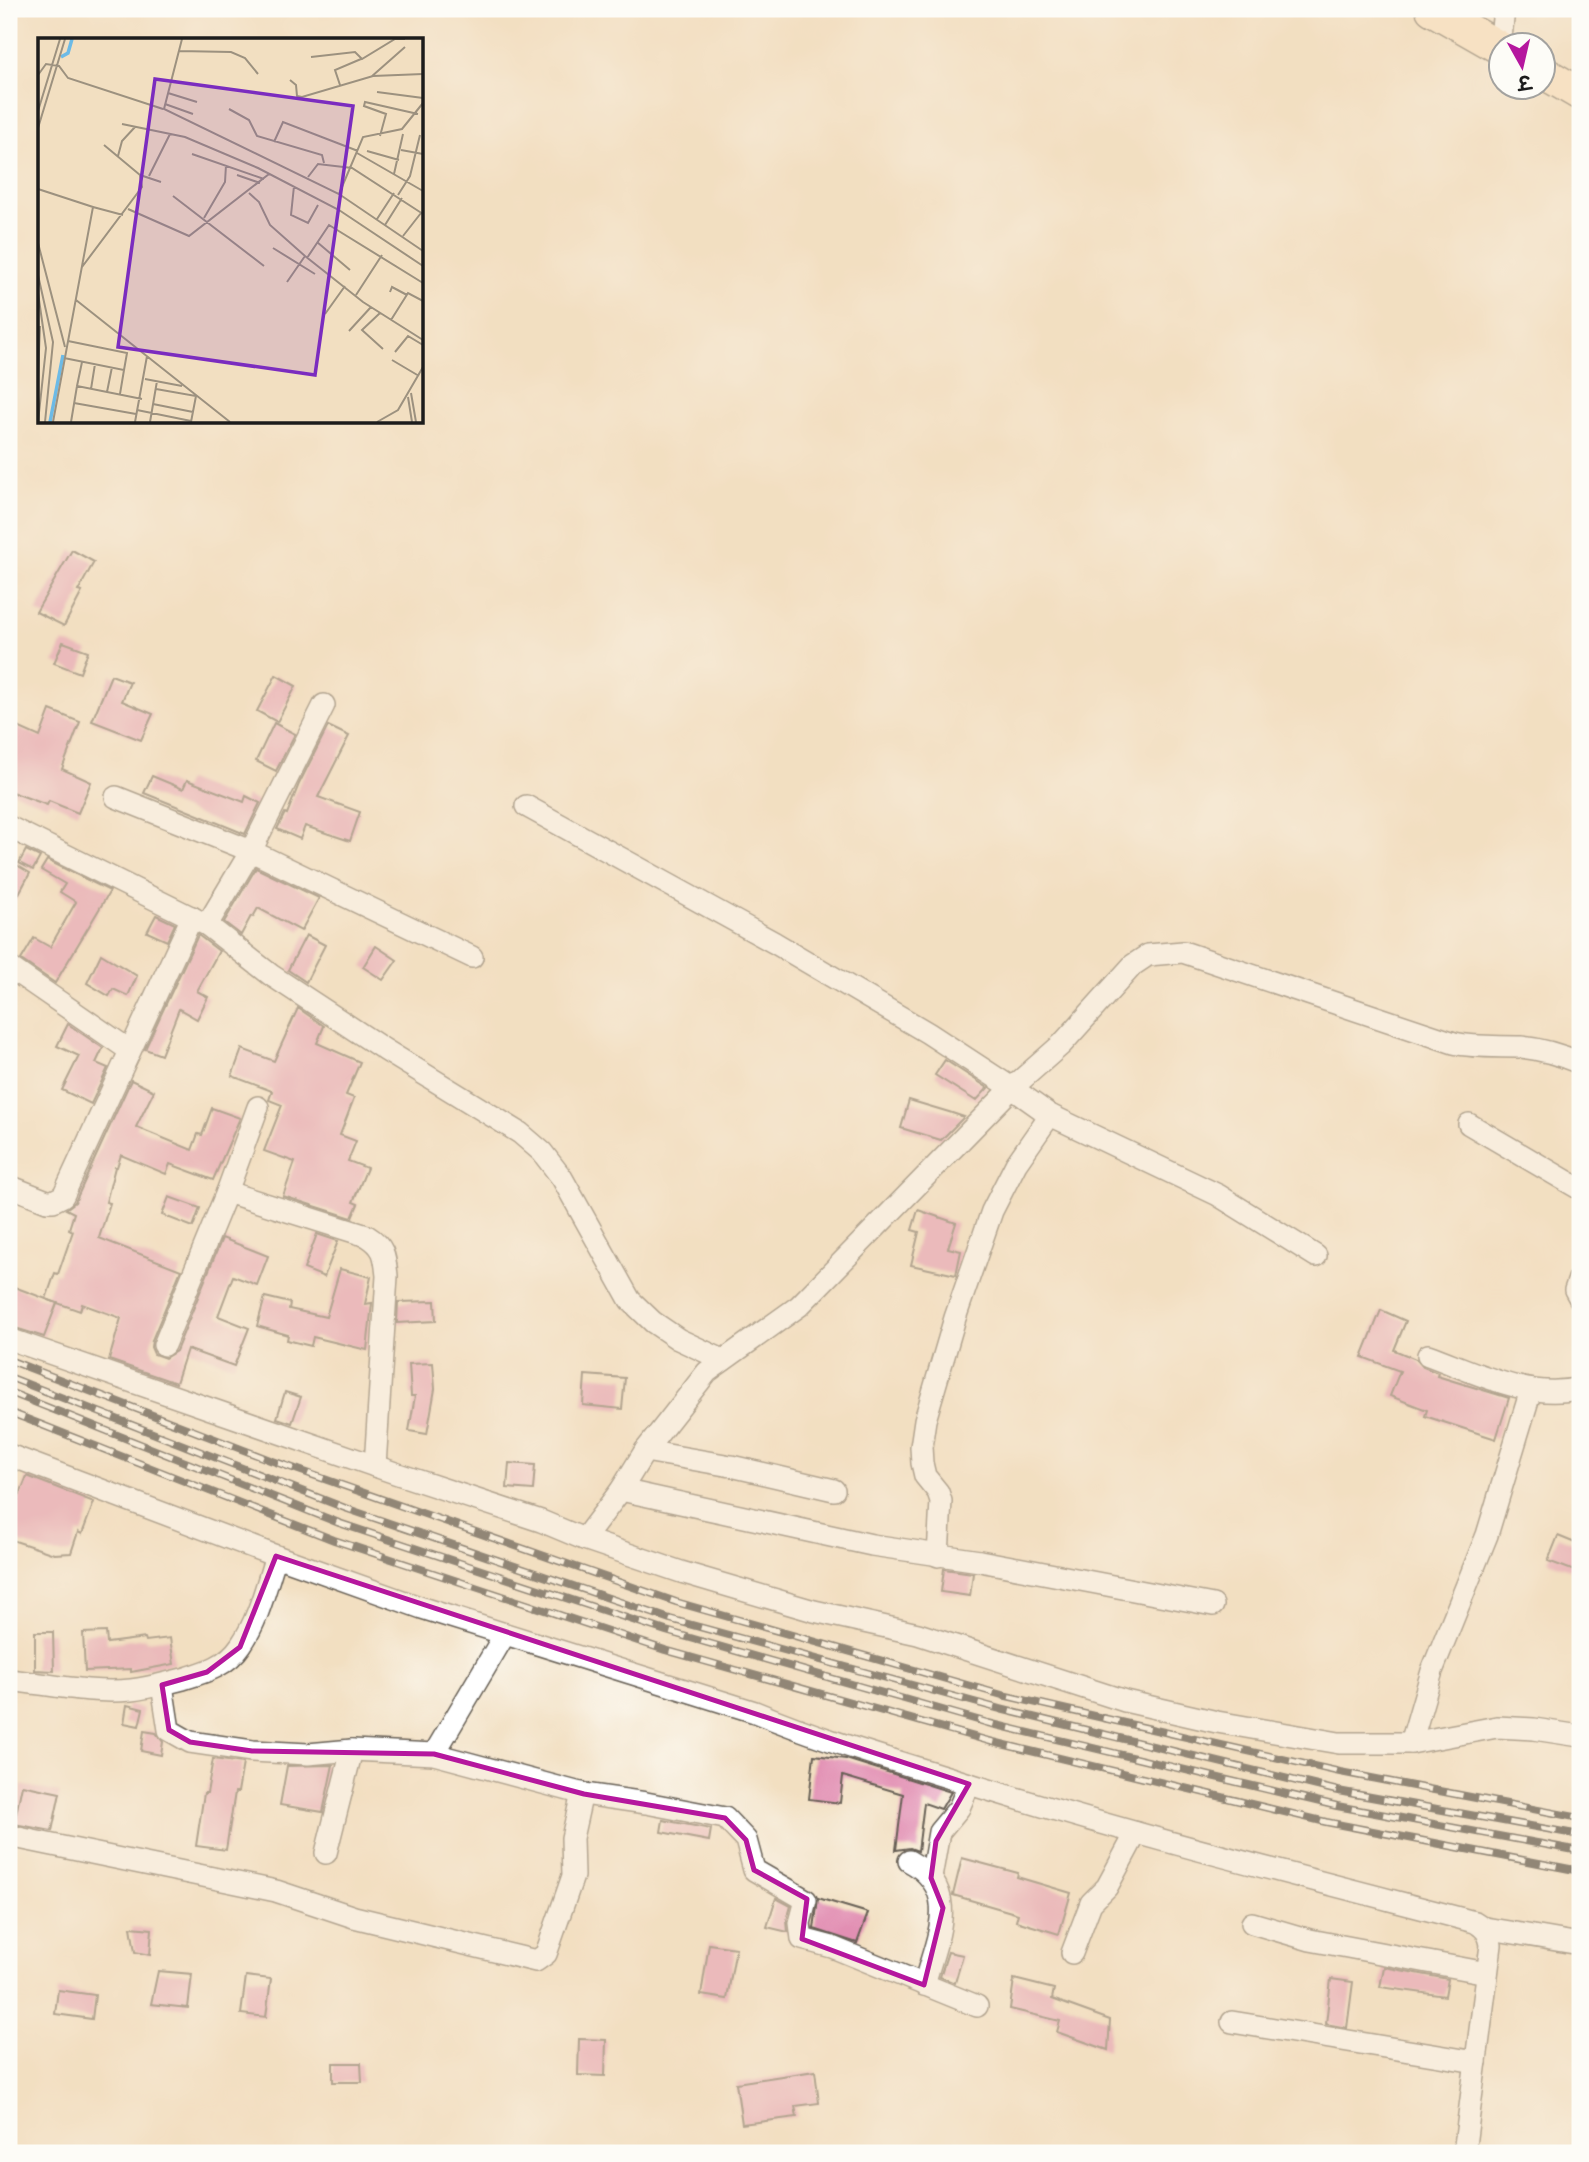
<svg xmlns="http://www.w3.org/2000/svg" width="1589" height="2162" font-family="'Balsamiq Sans','Playpen Sans Deva',sans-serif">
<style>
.building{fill:#e28fb3}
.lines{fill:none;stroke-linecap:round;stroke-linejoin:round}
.street-casing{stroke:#676056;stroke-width:24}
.secondary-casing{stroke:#676056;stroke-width:35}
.street{stroke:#fff;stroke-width:21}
.secondary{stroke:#fde5c5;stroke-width:32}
.rail-casing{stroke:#1c1c1c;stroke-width:8}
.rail{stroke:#fdfcf7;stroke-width:5;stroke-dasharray:16;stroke-linecap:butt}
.marked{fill:none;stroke:#b5179e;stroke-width:5;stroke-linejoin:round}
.inset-river{fill:none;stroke:#6cbae6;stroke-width:3.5}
.inset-road{fill:none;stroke:#9c917f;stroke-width:2}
.view{fill:#7b2cbf;fill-opacity:0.15;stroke:#7b2cbf;stroke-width:3.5}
.inset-edge{fill:none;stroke:#1c1c1c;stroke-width:3.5}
</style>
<rect width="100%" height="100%" fill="#fdfcf7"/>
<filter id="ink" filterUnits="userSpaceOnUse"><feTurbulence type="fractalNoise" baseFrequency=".0143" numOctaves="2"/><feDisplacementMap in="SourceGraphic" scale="14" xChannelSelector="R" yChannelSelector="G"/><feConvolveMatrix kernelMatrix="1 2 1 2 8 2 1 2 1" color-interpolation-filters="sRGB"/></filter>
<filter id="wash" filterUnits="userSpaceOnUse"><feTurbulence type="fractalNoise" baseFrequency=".00686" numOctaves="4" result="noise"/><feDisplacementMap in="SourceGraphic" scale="28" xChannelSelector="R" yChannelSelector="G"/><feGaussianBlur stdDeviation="1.57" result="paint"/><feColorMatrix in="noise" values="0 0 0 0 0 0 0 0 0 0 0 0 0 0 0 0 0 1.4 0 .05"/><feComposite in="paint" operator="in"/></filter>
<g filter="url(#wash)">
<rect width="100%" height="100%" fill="#f2dfc1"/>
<g id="blocks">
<g class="building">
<path d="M72,550L94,562L78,591L82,592L64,626L36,612Z"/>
<path d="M63,642L88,651L80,673L54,663Z"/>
<path d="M111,675L130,682L122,701L153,714L141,740L92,721Z"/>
<path d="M276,675L296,686L277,722L257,711Z"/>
<path d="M50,710L80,722L62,769L91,782L78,813L49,801L47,805L9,791V723L40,737Z"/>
<path d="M274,723L295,734L276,771L256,761Z"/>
<path d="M328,726L349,736L318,797L360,812L350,841L305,826L300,839L277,829L285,813L287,814L299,784Z"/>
<path d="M152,776L183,789L187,780L244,802L246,796L260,803L245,834L144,793Z"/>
<path d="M26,850L40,857L33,870L19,863Z"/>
<path d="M47,860L110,891L55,983L21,960L34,938L50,947L76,902L60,892L65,884L41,870Z"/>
<path d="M15,864L30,873L9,912V876Z"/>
<path d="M256,868L319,898L301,931L258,908L253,917L251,916L241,935L224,922Z"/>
<path d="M156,915L175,924L167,941L147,932Z"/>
<path d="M198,935L219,951L197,991L208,997L197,1019L179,1009L161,1055L145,1049Z"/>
<path d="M306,935L325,945L306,982L288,970Z"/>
<path d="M376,946L397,960L383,980L363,967Z"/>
<path d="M101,954L137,976L128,996L113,989L109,996L87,983Z"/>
<path d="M298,1008L324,1026L317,1043L360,1062L346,1095L354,1098L340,1135L356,1141L348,1161L367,1168L353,1202L358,1204L352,1218L283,1196L295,1162L264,1151L282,1105L269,1100L272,1091L232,1076L242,1049L274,1061Z"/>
<path d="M68,1024L103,1048L96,1063L108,1068L91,1104L62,1090L79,1056L57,1046Z"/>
<path d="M945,1060L988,1088L976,1101L935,1075Z"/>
<path d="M131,1080L154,1091L136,1127L192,1150L198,1134L202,1135L212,1108L240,1118L213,1180L170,1164L166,1174L121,1155L117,1167H115L106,1202L110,1203L99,1238L181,1270L152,1340L151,1347L154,1354L165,1358L176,1351L222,1238L268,1256L257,1285L233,1276L218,1316L249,1328L234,1366L187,1349L176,1383L109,1360L121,1318L82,1304L80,1311L46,1299L55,1273L58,1274L73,1231L69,1229L74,1213L66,1209L75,1202Z"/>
<path d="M909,1100L949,1112L964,1117L941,1140L901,1128Z"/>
<path d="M169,1197L200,1208L193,1227L162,1215Z"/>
<path d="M918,1210L956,1223L948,1248L961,1251L956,1275L911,1265L919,1232L912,1230Z"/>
<path d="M317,1234L338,1241L324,1277L304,1269Z"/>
<path d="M340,1269L371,1277L365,1304L372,1303L367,1350L313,1337L311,1346L287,1340L288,1335L257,1326L265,1297L290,1303L289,1309L326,1317Z"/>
<path d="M9,1285L57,1303L44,1337L9,1326Z"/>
<path d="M435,1301L436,1321L397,1323L398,1302Z"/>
<path d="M1381,1310L1406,1321L1394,1350L1416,1359L1423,1367L1438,1373L1437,1376L1509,1398L1496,1439L1425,1416L1427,1410L1390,1396L1400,1371L1362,1357Z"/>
<path d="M433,1363L435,1389L427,1434L409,1431L415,1396H411L409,1364Z"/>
<path d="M585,1375L625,1378L622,1409L583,1405Z"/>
<path d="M285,1392L301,1397L292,1423L277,1418Z"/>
<path d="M509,1463L535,1465L533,1490L507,1488Z"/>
<path d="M27,1476L94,1502L82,1534L78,1532L71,1553L54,1554L9,1539V1513L12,1514Z"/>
<path d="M1558,1536L1580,1545V1573L1548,1561Z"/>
<path d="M944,1569L973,1573L970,1596L941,1592Z"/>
<path d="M35,1632H53L54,1671L35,1670Z"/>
<path d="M106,1632L107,1643L145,1638L146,1641L170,1638L174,1664L131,1672V1669L85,1671L83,1633Z"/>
<path d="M127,1705L143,1709L139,1726L124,1723Z"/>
<path d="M144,1731L156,1733L163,1742L161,1755L141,1751Z"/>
<path d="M814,1755L846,1759L951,1792L941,1809L924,1803L918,1851L910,1848L896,1850L903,1794L843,1776L840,1803L809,1799Z"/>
<path d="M213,1759L243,1763L238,1792H235L226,1850L196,1846L204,1793H207Z"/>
<path d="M333,1765L323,1812L280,1805L287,1766Z"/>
<path d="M22,1785L60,1793L52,1831L14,1824Z"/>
<path d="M663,1820L711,1829L709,1841L661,1832Z"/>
<path d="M962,1858L1018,1873L1017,1877L1071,1893L1059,1934L1016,1921L1018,1914L953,1895Z"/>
<path d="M776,1898L791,1906L787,1920L788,1932L767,1927Z"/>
<path d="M818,1898L868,1913L857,1943L814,1929Z"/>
<path d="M131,1927L152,1929L150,1955L135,1952Z"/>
<path d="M709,1944L736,1948L727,1999L701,1995Z"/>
<path d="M948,1952L963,1955L955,1983L940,1977Z"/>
<path d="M1384,1967L1448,1979L1445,1996L1380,1987Z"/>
<path d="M158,1971L192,1974L188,2008L151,2004Z"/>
<path d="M246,1976L271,1979L266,2017L241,2014Z"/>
<path d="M1014,1979L1054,1989L1052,1999L1110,2020L1108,2050L1057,2032L1060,2021L1010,2009Z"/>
<path d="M1331,1979L1353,1982L1347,2028L1326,2024Z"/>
<path d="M58,1990L95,1995L92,2019L55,2014Z"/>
<path d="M579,2039L606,2040L605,2076L578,2075Z"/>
<path d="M333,2063H361L362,2082H333Z"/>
<path d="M815,2071L819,2103L795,2106L797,2117L742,2124L736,2083Z"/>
</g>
</g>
</g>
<g filter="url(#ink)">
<use href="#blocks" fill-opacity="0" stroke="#676056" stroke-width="2"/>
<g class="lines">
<defs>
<g id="street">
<path d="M1500,48L1504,9"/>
<path d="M116,797L251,851L472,957"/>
<path d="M526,806L775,943L928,1033L1012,1088L1050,1115L1218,1195L1316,1256"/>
<path d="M9,827L207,925L271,975L385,1050L520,1133L542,1152L562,1178L630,1300L653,1322L678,1339L723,1360"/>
<path d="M207,925L251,851L324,705"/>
<path d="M9,967L129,1050"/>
<path d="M1469,1124L1580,1189"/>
<path d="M9,1186L47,1201H53L63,1196L192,917"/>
<path d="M227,1192L258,1107"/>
<path d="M1580,1276L1575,1290L1580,1299"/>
<path d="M9,1339L398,1474L541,1521L584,1539L681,1572L814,1611L918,1634L1125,1701L1217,1722L1339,1743H1411L1497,1727L1534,1729L1580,1736"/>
<path d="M164,1345L227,1192L367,1236C385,1247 385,1257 387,1276L375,1466"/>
<path d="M1428,1355C1475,1372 1529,1401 1580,1388"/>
<path d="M645,1451L731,1466L834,1490"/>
<path d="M9,1455L276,1556L422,1608L755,1712C817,1738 882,1757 947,1777C1121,1832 1298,1876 1475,1922C1485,1928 1489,1933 1491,1945L1464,2153"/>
<path d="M621,1490L872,1545L980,1561L1213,1605"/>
<path d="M584,1539L621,1490L645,1451L707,1372L799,1306L1012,1088L1062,1044L1133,965L1148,955L1183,952L1454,1043C1476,1048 1498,1046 1521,1047C1541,1049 1561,1055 1580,1063"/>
<path d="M938,1556L941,1501L938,1492L925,1476L922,1463L921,1447L925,1420L955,1318L992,1211L1016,1164L1050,1115"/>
<path d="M9,1680C48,1684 91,1694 131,1690C149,1688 166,1683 183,1679C206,1672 227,1666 241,1645C259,1619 266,1586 276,1556"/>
<path d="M162,1685L169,1730L190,1742L252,1751L308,1754L352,1750L434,1754L584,1794L646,1803L725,1818L746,1840L754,1870L806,1900L800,1923L802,1939L832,1947L977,2006"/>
<path d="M1411,1743L1432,1671L1487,1535L1531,1390"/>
<path d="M434,1754L505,1634"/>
<path d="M9,1836L276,1891L354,1917L536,1961L546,1954L573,1876L572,1838L582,1793"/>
<path d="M326,1853L352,1750"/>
<path d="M909,1861C963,1890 936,1939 924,1985"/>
<path d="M931,1878L939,1832L959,1808L969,1784"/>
<path d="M1252,1923L1310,1940L1487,1973"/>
<path d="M1485,1928L1580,1944"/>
<path d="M1072,1953L1091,1903L1107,1887L1136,1833"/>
<path d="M1232,2022L1476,2062"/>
</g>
<g id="secondary">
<path d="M1432,9L1502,49"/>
<path d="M1544,73L1580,94"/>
</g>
</defs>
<use href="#street" class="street-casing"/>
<use href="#secondary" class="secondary-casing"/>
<use href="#street" class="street"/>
<use href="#secondary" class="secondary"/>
<defs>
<g id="rail">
<path d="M9,1360L270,1460L676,1602L1002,1695L1340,1772L1580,1818"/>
<path d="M9,1377L345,1508L670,1619L1000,1709L1338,1791L1580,1835"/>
<path d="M9,1392L339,1523L666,1631L988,1723L1337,1806L1580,1851"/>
<path d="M9,1412L334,1540L665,1650L989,1741L1326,1822L1580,1871"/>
</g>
</defs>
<use href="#rail" class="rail-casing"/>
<use href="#rail" class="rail"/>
</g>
</g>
<path d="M0 0H1589V2162H0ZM276,1556L969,1784L936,1841L931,1878L943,1908L924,1985L802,1939L807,1899L754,1870L746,1840L725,1818L584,1794L434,1754L252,1751L190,1742L169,1730L162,1685L207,1672L240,1647Z" fill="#f2dfc1" fill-opacity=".55" fill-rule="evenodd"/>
<path class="marked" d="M276,1556L969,1784L936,1841L931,1878L943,1908L924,1985L802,1939L807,1899L754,1870L746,1840L725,1818L584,1794L434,1754L252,1751L190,1742L169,1730L162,1685L207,1672L240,1647Z"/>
<g transform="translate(38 38)">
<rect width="385" height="385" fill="#f2dfc1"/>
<path class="inset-river" d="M23,19L30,15L34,1M12,384L25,317"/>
<path class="inset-road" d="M144,1L126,71L301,156L385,213M141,13L193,14L207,20L220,36M273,19L317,14L324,21L357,1H367M0,37L8,26L21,28L30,40L125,71M333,39L367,9M252,42L258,47L259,58L264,59L335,38L385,36M302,47L297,32L323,21M339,54L385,60M130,55L159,64M127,66L155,76M191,71L211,82L219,98L284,117L286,125M0,73L22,1M84,86L147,99L220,130L301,172L385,228M0,90L27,1M342,98L348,76L326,68L327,64L380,76M236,104L245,84L320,113M363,112L385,116M329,113L361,122M319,115L385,153M154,116L226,141M80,118L84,103L97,89M356,136L365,96M102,137L123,144M199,137L222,145M111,138L132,96M270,139L280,126L314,130L385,176M256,148L253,177L270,185L280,167M0,151L55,169L15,384M211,155L221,164L232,187L267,218L325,264L385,302M301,156L325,99L364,91L385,65M360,157L372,138L382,97M135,158L226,228M55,169L85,177M90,171L151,198L231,136M166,180L187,144L188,127M339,181L356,155M347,187L364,160M365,198L383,175M279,204L312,232M0,205L27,309M235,210L277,236M269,220L291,187L385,245M44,229L104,149L102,137L66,107M0,237L15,304L7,384M249,244L267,218M352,254L354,249L369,257M0,255L8,310L0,384M318,257L344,217M38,262L192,384M342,275L324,292L345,311M287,276L307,248M353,282L370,255L385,263M311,293L333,269M30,303L89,315L86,332M357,314L370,298L385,307M26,320L86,332L82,356M354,322L381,338M44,324L39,348L104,361M0,339L2,288M107,341L144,348M53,351L57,326M118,351L158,358L153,384M69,354L74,329M373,355L378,384M370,359L374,384M36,365L98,376M115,366L155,374M99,372L153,383M33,384L39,348M97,384L109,318M112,384L119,343M339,384L360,372L385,329"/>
<path class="view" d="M117,41L315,68L277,337L80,309Z"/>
<rect width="385" height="385" class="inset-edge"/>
</g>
<rect width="1589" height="2162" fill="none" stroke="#fdfcf7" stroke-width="35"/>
<g transform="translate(1522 66) rotate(172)"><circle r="33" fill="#fdfcf7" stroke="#a3a29f" stroke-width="2"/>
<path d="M0-5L12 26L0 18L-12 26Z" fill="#b5179e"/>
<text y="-10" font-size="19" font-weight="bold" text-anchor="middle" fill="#1c1c1c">उ</text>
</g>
</svg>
